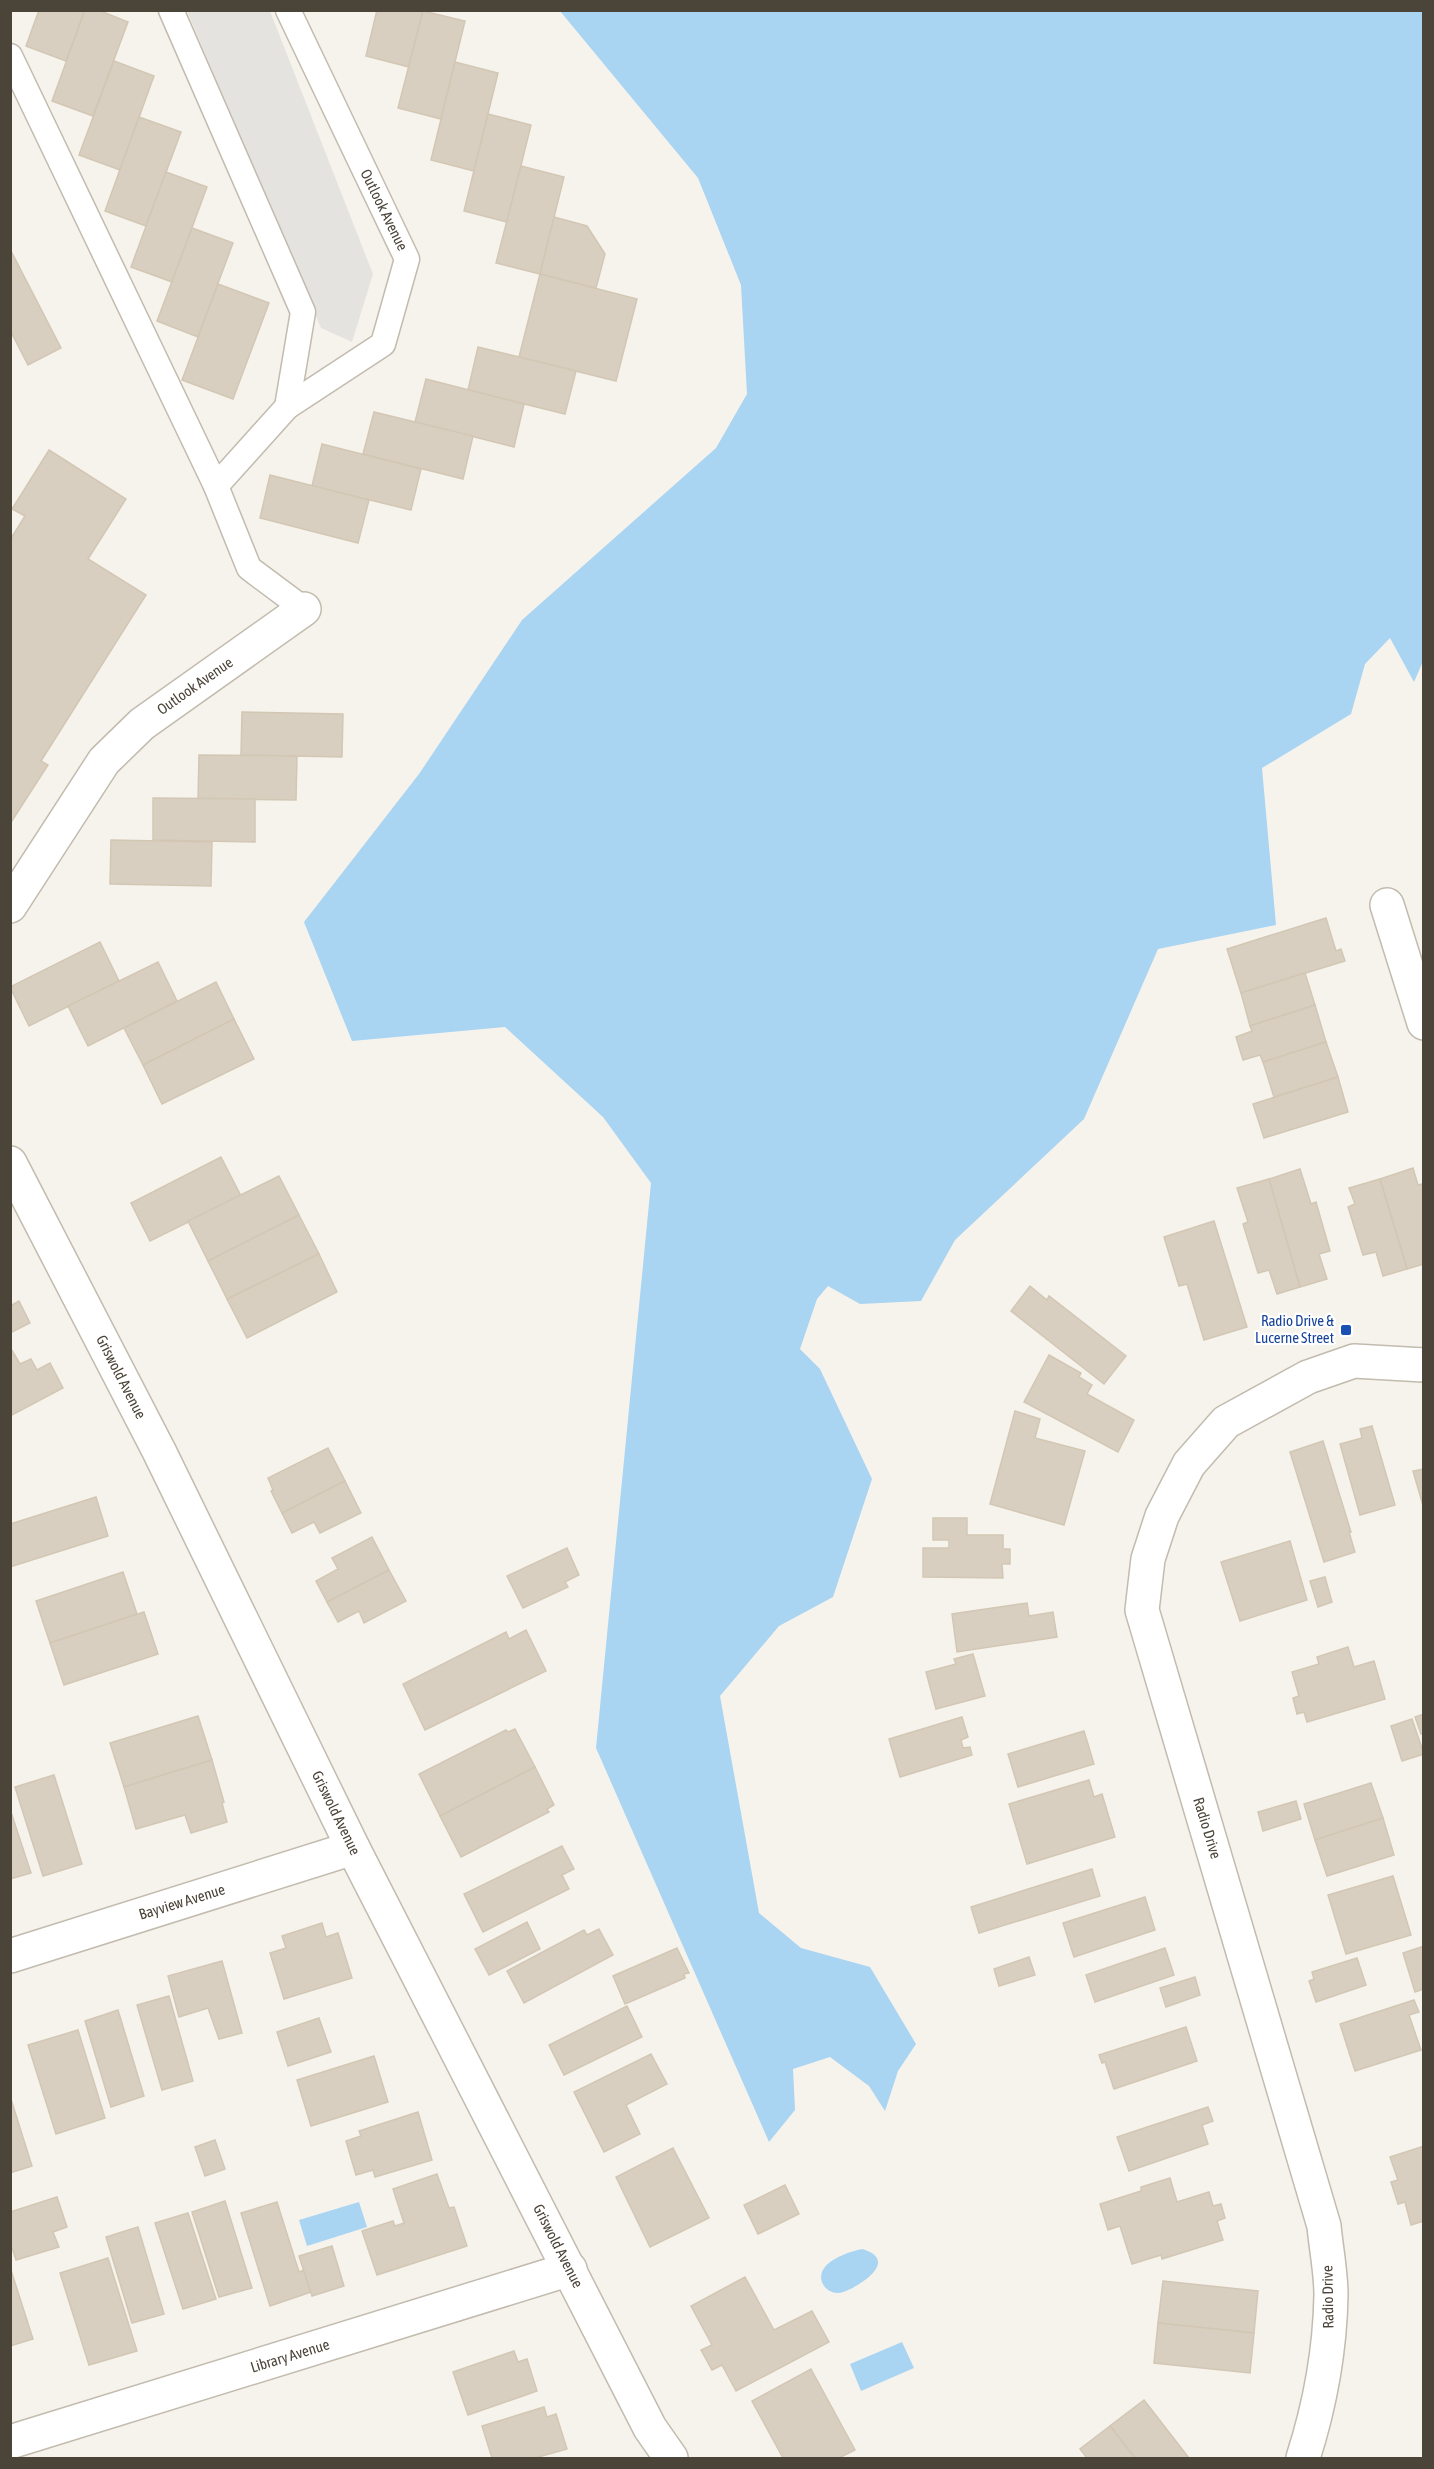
<svg xmlns="http://www.w3.org/2000/svg" width="1434" height="2469" font-family="'Asap Condensed',sans-serif">
<style>
.parking{fill:#e5e3e0}
.water{fill:#a9d4f2}
.building{fill:#d8cfc1;stroke:#d3c7b4;stroke-width:1.5}
.lines{fill:none;stroke-linecap:round;stroke-linejoin:round}
.lane-casing{stroke:#c2bbae;stroke-width:27}
.street-casing{stroke:#c2bbae;stroke-width:36}
.lane{stroke:#fff;stroke-width:24}
.street{stroke:#fff;stroke-width:33}
.transit-dot{fill:#1a4fb4;stroke:#fff;stroke-width:2}
.labels{text-anchor:middle;stroke-width:4.5;stroke-linejoin:round;paint-order:stroke}
.street-label{font-size:15px;fill:#4b4439;stroke:#fff}
.transit-label{font-size:15px;fill:#164399;stroke:#fff;text-anchor:end}
</style>
<rect width="100%" height="100%" fill="#f6f3ec"/>
<path class="parking" d="M187,11H270L373,274L352,342L321,328Z"/>
<g class="water">
<path d="M560,11H1423L1424,659L1414,682L1390,638L1365,664L1351,714L1262,768L1276,925L1158,949L1084,1119L955,1240L921,1301L860,1304L828,1286L817,1299L800,1349L820,1369L872,1479L833,1597L779,1626L720,1696L759,1913L801,1948L870,1967L916,2044L898,2071L885,2111L869,2086L830,2057L793,2069L795,2110L769,2142L596,1748L651,1183L603,1117L505,1027L352,1041L304,922L419,774L522,620L716,448L747,394L741,285L698,178Z"/>
<path d="M359,2202L367,2227L307,2246L299,2220Z"/>
<path d="M862,2249C900,2260 861,2286 843,2292C828,2297 814,2280 825,2267C832,2258 851,2251 862,2249Z"/>
<path d="M902,2342L914,2368L861,2391L850,2364Z"/>
</g>
<g class="building">
<path d="M39,10H85L66,61L26,46Z"/>
<path d="M85,10H98L128,22L93,116L52,101Z"/>
<path d="M377,10H423L409,67L366,56Z"/>
<path d="M423,11L465,21L441,119L398,108Z"/>
<path d="M114,61L154,76L120,170L79,155Z"/>
<path d="M455,62L498,73L474,171L431,160Z"/>
<path d="M488,114L531,125L507,222L464,211Z"/>
<path d="M139,117L181,132L146,226L105,211Z"/>
<path d="M521,166L564,177L540,274L496,263Z"/>
<path d="M166,172L207,187L172,282L131,267Z"/>
<path d="M554,217L587,226L605,254L596,288L540,274Z"/>
<path d="M192,228L233,243L198,337L157,321Z"/>
<path d="M10,249L61,348L28,365L10,330Z"/>
<path d="M540,274L637,299L616,381L519,357Z"/>
<path d="M218,284L269,303L233,399L182,380Z"/>
<path d="M478,347L576,371L565,414L468,390Z"/>
<path d="M426,379L524,404L514,447L415,422Z"/>
<path d="M374,412L473,436L463,479L363,454Z"/>
<path d="M322,444L421,469L411,510L312,486Z"/>
<path d="M49,450L126,499L88,559L146,595L41,761L48,765L10,824V540L25,516L12,509Z"/>
<path d="M270,475L369,500L358,543L260,518Z"/>
<path d="M242,712L343,714L342,757L241,755Z"/>
<path d="M199,755L297,756L296,800L198,799Z"/>
<path d="M153,798L255,799V842L153,840Z"/>
<path d="M111,840L212,842L211,886L110,884Z"/>
<path d="M1326,918L1336,951L1341,949L1345,961L1241,993L1227,949Z"/>
<path d="M100,942L119,981L29,1026L10,987Z"/>
<path d="M158,962L177,1001L88,1046L68,1006Z"/>
<path d="M1305,973L1315,1005L1250,1026L1241,993Z"/>
<path d="M216,982L234,1019L143,1065L124,1028Z"/>
<path d="M1315,1005L1326,1042L1263,1062L1260,1055L1243,1060L1236,1037L1252,1031L1250,1026Z"/>
<path d="M234,1019L254,1059L162,1104L143,1065Z"/>
<path d="M1326,1042L1338,1077L1274,1097L1263,1062Z"/>
<path d="M1338,1077L1348,1112L1264,1138L1253,1104Z"/>
<path d="M221,1157L241,1196L150,1241L131,1203Z"/>
<path d="M1413,1168L1418,1185L1422,1184L1424,1188V1264L1407,1269L1380,1179Z"/>
<path d="M1300,1169L1311,1204L1316,1202L1330,1251L1319,1254L1327,1279L1300,1287L1269,1179Z"/>
<path d="M279,1176L299,1215L208,1261L188,1221Z"/>
<path d="M1269,1179L1300,1287L1277,1294L1269,1270L1258,1273L1243,1224L1248,1222L1237,1188Z"/>
<path d="M1380,1179L1407,1269L1383,1276L1376,1252L1363,1255L1348,1207L1355,1204L1349,1188Z"/>
<path d="M299,1215L319,1254L227,1299L208,1261Z"/>
<path d="M1214,1221L1247,1327L1204,1340L1187,1284L1179,1286L1164,1237Z"/>
<path d="M319,1254L337,1292L247,1338L227,1299Z"/>
<path d="M1030,1286L1047,1300L1049,1296L1126,1356L1104,1384L1011,1311Z"/>
<path d="M19,1301L30,1323L10,1333V1306Z"/>
<path d="M10,1347L20,1364L31,1359L37,1370L50,1363L63,1388L10,1416Z"/>
<path d="M1049,1355L1081,1373L1079,1377L1092,1385L1087,1394L1134,1420L1118,1452L1024,1402Z"/>
<path d="M1015,1411L1040,1419L1035,1438L1085,1451L1064,1525L990,1504Z"/>
<path d="M1372,1426L1395,1505L1360,1515L1340,1444L1362,1438L1360,1429Z"/>
<path d="M1323,1441L1351,1532H1349L1355,1552L1324,1562L1290,1452Z"/>
<path d="M328,1448L345,1481L282,1513L271,1491L273,1490L268,1478Z"/>
<path d="M1424,1469V1509L1413,1471Z"/>
<path d="M345,1481L361,1513L320,1533L314,1522L292,1533L282,1513Z"/>
<path d="M96,1497L108,1536L10,1567V1524Z"/>
<path d="M933,1518H967V1535H1003V1549H1010V1564H1002L1003,1578L923,1577V1548H949V1540H933Z"/>
<path d="M372,1537L389,1570L327,1602L316,1581L338,1569L332,1558Z"/>
<path d="M1290,1541L1307,1600L1240,1621L1221,1562Z"/>
<path d="M567,1548L579,1575L565,1582L568,1587L523,1608L507,1576Z"/>
<path d="M389,1570L406,1601L364,1623L359,1611L338,1622L327,1602Z"/>
<path d="M123,1572L137,1614L50,1643L36,1601Z"/>
<path d="M1325,1577L1332,1602L1318,1607L1310,1581Z"/>
<path d="M1027,1603L1029,1616L1053,1612L1057,1637L957,1652L952,1614Z"/>
<path d="M144,1612L158,1654L64,1685L50,1643Z"/>
<path d="M526,1630L546,1671L425,1730L403,1684L506,1632L509,1639Z"/>
<path d="M1348,1647L1354,1667L1374,1661L1385,1699L1307,1722L1304,1712L1297,1714L1293,1698L1299,1696L1292,1672L1319,1664L1317,1657Z"/>
<path d="M973,1654L985,1696L936,1709L926,1672L956,1664L954,1659Z"/>
<path d="M1424,1714V1733L1421,1734L1415,1717Z"/>
<path d="M198,1716L212,1760L124,1787L110,1743Z"/>
<path d="M962,1717L968,1737L961,1740L963,1748L970,1747L972,1755L900,1777L889,1739Z"/>
<path d="M1412,1719L1424,1754L1402,1761L1391,1726Z"/>
<path d="M515,1729L535,1767L440,1816L419,1774L506,1730L508,1732Z"/>
<path d="M1084,1731L1094,1764L1018,1787L1008,1754Z"/>
<path d="M212,1760L224,1802L222,1803L227,1822L191,1833L185,1815L136,1829L124,1787Z"/>
<path d="M535,1767L554,1805L547,1809L549,1812L461,1857L440,1816Z"/>
<path d="M54,1775L82,1864L43,1876L15,1787Z"/>
<path d="M1089,1780L1094,1797L1102,1794L1115,1837L1027,1864L1009,1804Z"/>
<path d="M1371,1783L1383,1818L1315,1840L1304,1804Z"/>
<path d="M1296,1801L1301,1819L1263,1831L1258,1812Z"/>
<path d="M10,1809L31,1873L10,1879Z"/>
<path d="M1383,1818L1394,1855L1327,1876L1315,1840Z"/>
<path d="M562,1846L574,1869L562,1875L569,1889L483,1932L464,1894Z"/>
<path d="M1092,1869L1100,1896L979,1933L971,1907Z"/>
<path d="M1393,1876L1411,1935L1346,1954L1328,1895Z"/>
<path d="M1145,1897L1155,1930L1074,1957L1063,1923Z"/>
<path d="M527,1922L540,1949L489,1975L475,1949Z"/>
<path d="M322,1923L326,1937L338,1933L352,1978L284,1999L270,1953L286,1948L282,1936Z"/>
<path d="M599,1929L613,1955L524,2003L507,1971L584,1930L587,1935Z"/>
<path d="M1424,1946V1989L1415,1992L1403,1953Z"/>
<path d="M677,1948L689,1973L684,1974L685,1978L625,2004L613,1976Z"/>
<path d="M1165,1948L1174,1975L1095,2002L1086,1975Z"/>
<path d="M1029,1957L1035,1975L999,1986L994,1969Z"/>
<path d="M1357,1958L1366,1985L1316,2002L1309,1981L1314,1979L1312,1972Z"/>
<path d="M222,1961L242,2033L219,2039L208,2008L179,2017L168,1976Z"/>
<path d="M1195,1977L1200,1995L1166,2007L1160,1988Z"/>
<path d="M169,1996L193,2081L162,2090L137,2005Z"/>
<path d="M1414,2000L1419,2012L1409,2015L1421,2050L1355,2071L1340,2024Z"/>
<path d="M627,2006L642,2037L564,2075L549,2045Z"/>
<path d="M118,2010L144,2096L111,2107L85,2021Z"/>
<path d="M319,2018L331,2052L288,2066L277,2032Z"/>
<path d="M1186,2027L1197,2061L1114,2089L1105,2062L1102,2063L1099,2055Z"/>
<path d="M78,2030L105,2118L56,2134L28,2045Z"/>
<path d="M651,2054L667,2084L626,2105L640,2134L604,2152L574,2092Z"/>
<path d="M374,2056L388,2102L311,2126L297,2080Z"/>
<path d="M10,2096L32,2166L10,2173Z"/>
<path d="M1208,2107L1213,2121L1202,2125L1208,2144L1129,2171L1117,2137Z"/>
<path d="M418,2112L432,2160L375,2177L373,2170L356,2175L346,2141L361,2136L359,2131Z"/>
<path d="M215,2140L225,2169L205,2176L195,2147Z"/>
<path d="M1424,2146V2221L1411,2225L1405,2202L1398,2204L1391,2182L1398,2180L1390,2157Z"/>
<path d="M673,2148L709,2218L650,2247L616,2177Z"/>
<path d="M437,2174L449,2208L454,2207L467,2246L377,2275L362,2231L393,2221L395,2226L404,2223L393,2189Z"/>
<path d="M1170,2178L1177,2202L1209,2192L1213,2206L1221,2204L1225,2218L1217,2221L1223,2240L1162,2259L1161,2255L1132,2264L1120,2226L1108,2230L1100,2204L1141,2191V2187Z"/>
<path d="M785,2185L799,2214L758,2234L744,2205Z"/>
<path d="M57,2197L67,2227L53,2232L59,2247L16,2260L10,2242V2212Z"/>
<path d="M225,2201L252,2288L219,2297L192,2212Z"/>
<path d="M277,2202L299,2272L304,2270L311,2292L270,2306L241,2213Z"/>
<path d="M188,2213L216,2299L183,2309L155,2223Z"/>
<path d="M138,2227L164,2314L132,2323L106,2237Z"/>
<path d="M332,2246L344,2286L312,2296L299,2256Z"/>
<path d="M108,2258L137,2351L89,2365L60,2273Z"/>
<path d="M10,2267L33,2339L10,2346Z"/>
<path d="M745,2277L774,2330L812,2311L829,2342L736,2391L722,2365L712,2370L701,2350L712,2345L691,2306Z"/>
<path d="M1163,2281L1258,2291L1254,2333L1158,2323Z"/>
<path d="M1158,2323L1254,2333L1250,2373L1154,2363Z"/>
<path d="M514,2351L518,2362L527,2359L537,2391L468,2415L453,2372Z"/>
<path d="M811,2369L855,2450L839,2458H783L752,2401Z"/>
<path d="M1144,2400L1189,2458H1135L1110,2426Z"/>
<path d="M544,2407L547,2417L556,2414L567,2449L535,2458H492L482,2426Z"/>
<path d="M1110,2426L1135,2458H1087L1080,2449Z"/>
</g>
<g class="lines">
<defs>
<g id="lane">
<path d="M171,10L303,312L287,407"/>
<path d="M10,56L216,486L249,568L304,609"/>
<path d="M216,486L287,407L383,344L407,259L288,10"/>
</g>
<g id="street">
<path d="M1387,905L1424,1023"/>
<path d="M10,906L104,761L142,724L304,609"/>
<path d="M10,1163L159,1451L353,1848L650,2428L671,2458"/>
<path d="M10,1956L353,1848"/>
<path d="M10,2442L570,2269"/>
<path d="M1303,2458C1320,2405 1330,2351 1331,2295C1331,2272 1326,2248 1324,2226L1142,1610L1148,1559L1162,1516L1189,1464L1226,1422L1308,1377L1354,1361L1424,1365"/>
</g>
</defs>
<use href="#lane" class="lane-casing"/>
<use href="#street" class="street-casing"/>
<use href="#lane" class="lane"/>
<use href="#street" class="street"/>
</g>
<rect class="transit-dot" x="1340" y="1324" width="12" height="12" rx="3"/>
<g class="labels">
<g class="street-label">
<text transform="translate(384 210) rotate(64)" y="5">Outlook Avenue</text>
<text transform="translate(195 686) rotate(-35)" y="5">Outlook Avenue</text>
<text transform="translate(121 1377) rotate(63)" y="5">Griswold Avenue</text>
<text transform="translate(336 1813) rotate(64)" y="5">Griswold Avenue</text>
<text transform="translate(1207 1828) rotate(73)" y="5">Radio Drive</text>
<text transform="translate(182 1902) rotate(-17)" y="5">Bayview Avenue</text>
<text transform="translate(558 2246) rotate(63)" y="5">Griswold Avenue</text>
<text transform="translate(1328 2297) rotate(-91)" y="5">Radio Drive</text>
<text transform="translate(290 2356) rotate(-17)" y="5">Library Avenue</text>
</g>
<g class="transit-label">
<text x="1334" y="1326">Radio Drive &amp;<tspan x="1334" dy="17">Lucerne Street</tspan></text>
</g>
</g>
<rect width="1434" height="2469" fill="none" stroke="#4b4439" stroke-width="24"/>
</svg>
